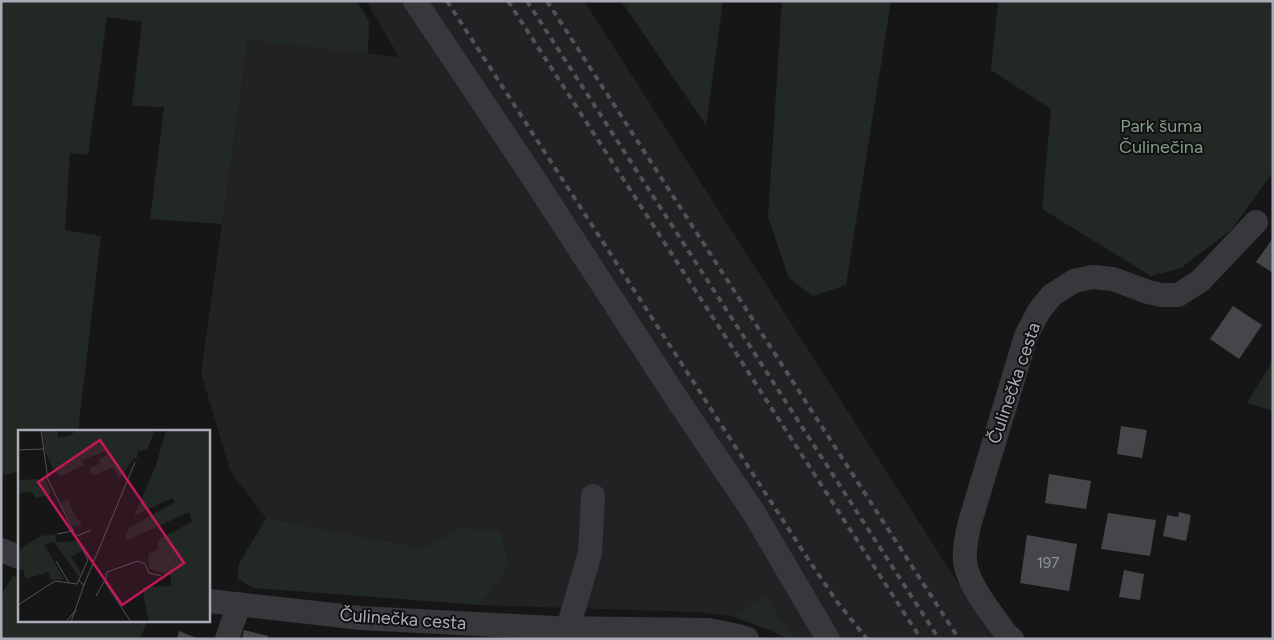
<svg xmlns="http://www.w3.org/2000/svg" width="1274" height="640" font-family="Figtree,sans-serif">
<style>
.built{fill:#222224}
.green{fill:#222924}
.building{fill:#45464a}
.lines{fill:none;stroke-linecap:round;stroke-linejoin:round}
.minor{stroke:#37373c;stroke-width:24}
.rail{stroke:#515157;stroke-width:4;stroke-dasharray:6 5;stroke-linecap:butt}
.labels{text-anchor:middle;stroke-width:4;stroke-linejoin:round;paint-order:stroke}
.number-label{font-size:15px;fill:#90929b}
.park-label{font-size:18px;fill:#839e88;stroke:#111112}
.street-label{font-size:18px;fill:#a9acb6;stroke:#111112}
.inset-road{fill:none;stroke:#515257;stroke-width:1}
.view{fill:#c2185b;fill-opacity:0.15;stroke:#c2185b;stroke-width:2.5}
.inset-edge{fill:none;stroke:#a9acb6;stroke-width:2.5}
</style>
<rect width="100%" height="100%" fill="#161617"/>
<path class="built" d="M366,1H584L994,639H796L765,596L731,616L695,612L480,605L508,567L460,528L423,548L266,518L230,470L201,373L248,40L399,57Z"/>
<g class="green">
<path d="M1,1H357L369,21L368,54L248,40L222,224L150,219L164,107L132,106L142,22L107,17L88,155L70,153L65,230L101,236L78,431H19V470L8,475L1,474Z"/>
<path d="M621,1H723L706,125Z"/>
<path d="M782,1H891L846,285L813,296L789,278L768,217Z"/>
<path d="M998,1H1273V172L1231,230L1181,268L1151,276L1042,209L1051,109L991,70Z"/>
<path d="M1273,360V411L1247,403Z"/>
<path d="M266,518L423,548L460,528L501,531L508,567L480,605L253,588L237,578L239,564Z"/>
<path d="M13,576L19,578V621H147L140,639H1V595Z"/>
<path d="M765,596L796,639H787L770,630L731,616Z"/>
</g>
<g class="building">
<path d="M1273,238V273L1256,262Z"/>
<path d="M1233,306L1262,325L1239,359L1210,339Z"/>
<path d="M1121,426L1147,430L1142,458L1117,454Z"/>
<path d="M1049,474L1091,481L1086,509L1045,503Z"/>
<path d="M1179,512L1191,515L1186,541L1163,536L1167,515L1178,517Z"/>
<path d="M1108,513L1156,520L1150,556L1101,549Z"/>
<path d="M1027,535L1077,544L1069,591L1020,583Z"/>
<path d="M1124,570L1144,574L1140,600L1119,597Z"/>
<path d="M244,630L268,636V639H242Z"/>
<path d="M179,631L199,639H177Z"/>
</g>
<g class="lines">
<g class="minor">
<path d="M415,1L532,176L677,399L754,513L828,639"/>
<path d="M1,550L19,557"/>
<path d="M209,601L361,618L555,628L708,630L738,636L747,639"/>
<path d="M568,628L590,553L593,496"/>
<path d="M227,639L239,604"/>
<path d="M1012,639L1006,634C993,615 966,583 965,560C964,547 967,534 970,522L1026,336L1039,311L1052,295L1074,281L1092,277L1113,279L1148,292L1161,295H1178L1200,281L1256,222"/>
</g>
<g class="rail">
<path d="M447,1L808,559L838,603L867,639"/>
<path d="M508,1L921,639"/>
<path d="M527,1L939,639"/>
<path d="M547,1L959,639"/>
</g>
</g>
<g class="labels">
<g class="number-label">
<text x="1048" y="568">197</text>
</g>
<g class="park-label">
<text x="1161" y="132">Park šuma<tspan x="1161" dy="21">Čulinečina</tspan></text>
</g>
<g class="street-label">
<text transform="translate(1014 383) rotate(-71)" y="6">Čulinečka cesta</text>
<text transform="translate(403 619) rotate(4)" y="6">Čulinečka cesta</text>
</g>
</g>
<g transform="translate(18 430)">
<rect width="192" height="192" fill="#161617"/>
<path d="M24,0H40V8L53,5L58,0H137L129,20L120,21L119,28L115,29L101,49L95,37L75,46L71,39L82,33L81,29L89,25L88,21L72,27L64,31L66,35L43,46L37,42L27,22ZM148,0H192V192H131L126,168L125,157L153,156V145L131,139L130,124L140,119V110L174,92L171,82L110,110L107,108L111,98L157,72L154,68L116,86L138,35ZM27,49L33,64L18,68L13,62L0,63V50ZM50,69L57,86L64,93L61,96H55L42,73ZM37,104L38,112L59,111L65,120L53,127L63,143L61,147L36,112L26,114L46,149L33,150L30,142L8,149L5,139L0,140V120L23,106Z" fill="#222924"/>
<path class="inset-road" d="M0,20L25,19M39,104L55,101M59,106L73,100M38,131L51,153M66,155L117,32M78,166L87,150M0,175L37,151L59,154L70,130L30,50L23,0M48,192L58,180M53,192L66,155L61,151M113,192L87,152L89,142L120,131L127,134L131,143L143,146"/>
<path class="view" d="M82,10L166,133L104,175L20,52Z"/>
<rect width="192" height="192" class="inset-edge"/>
</g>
<rect width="1274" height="640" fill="none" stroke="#a9acb6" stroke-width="5"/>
</svg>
